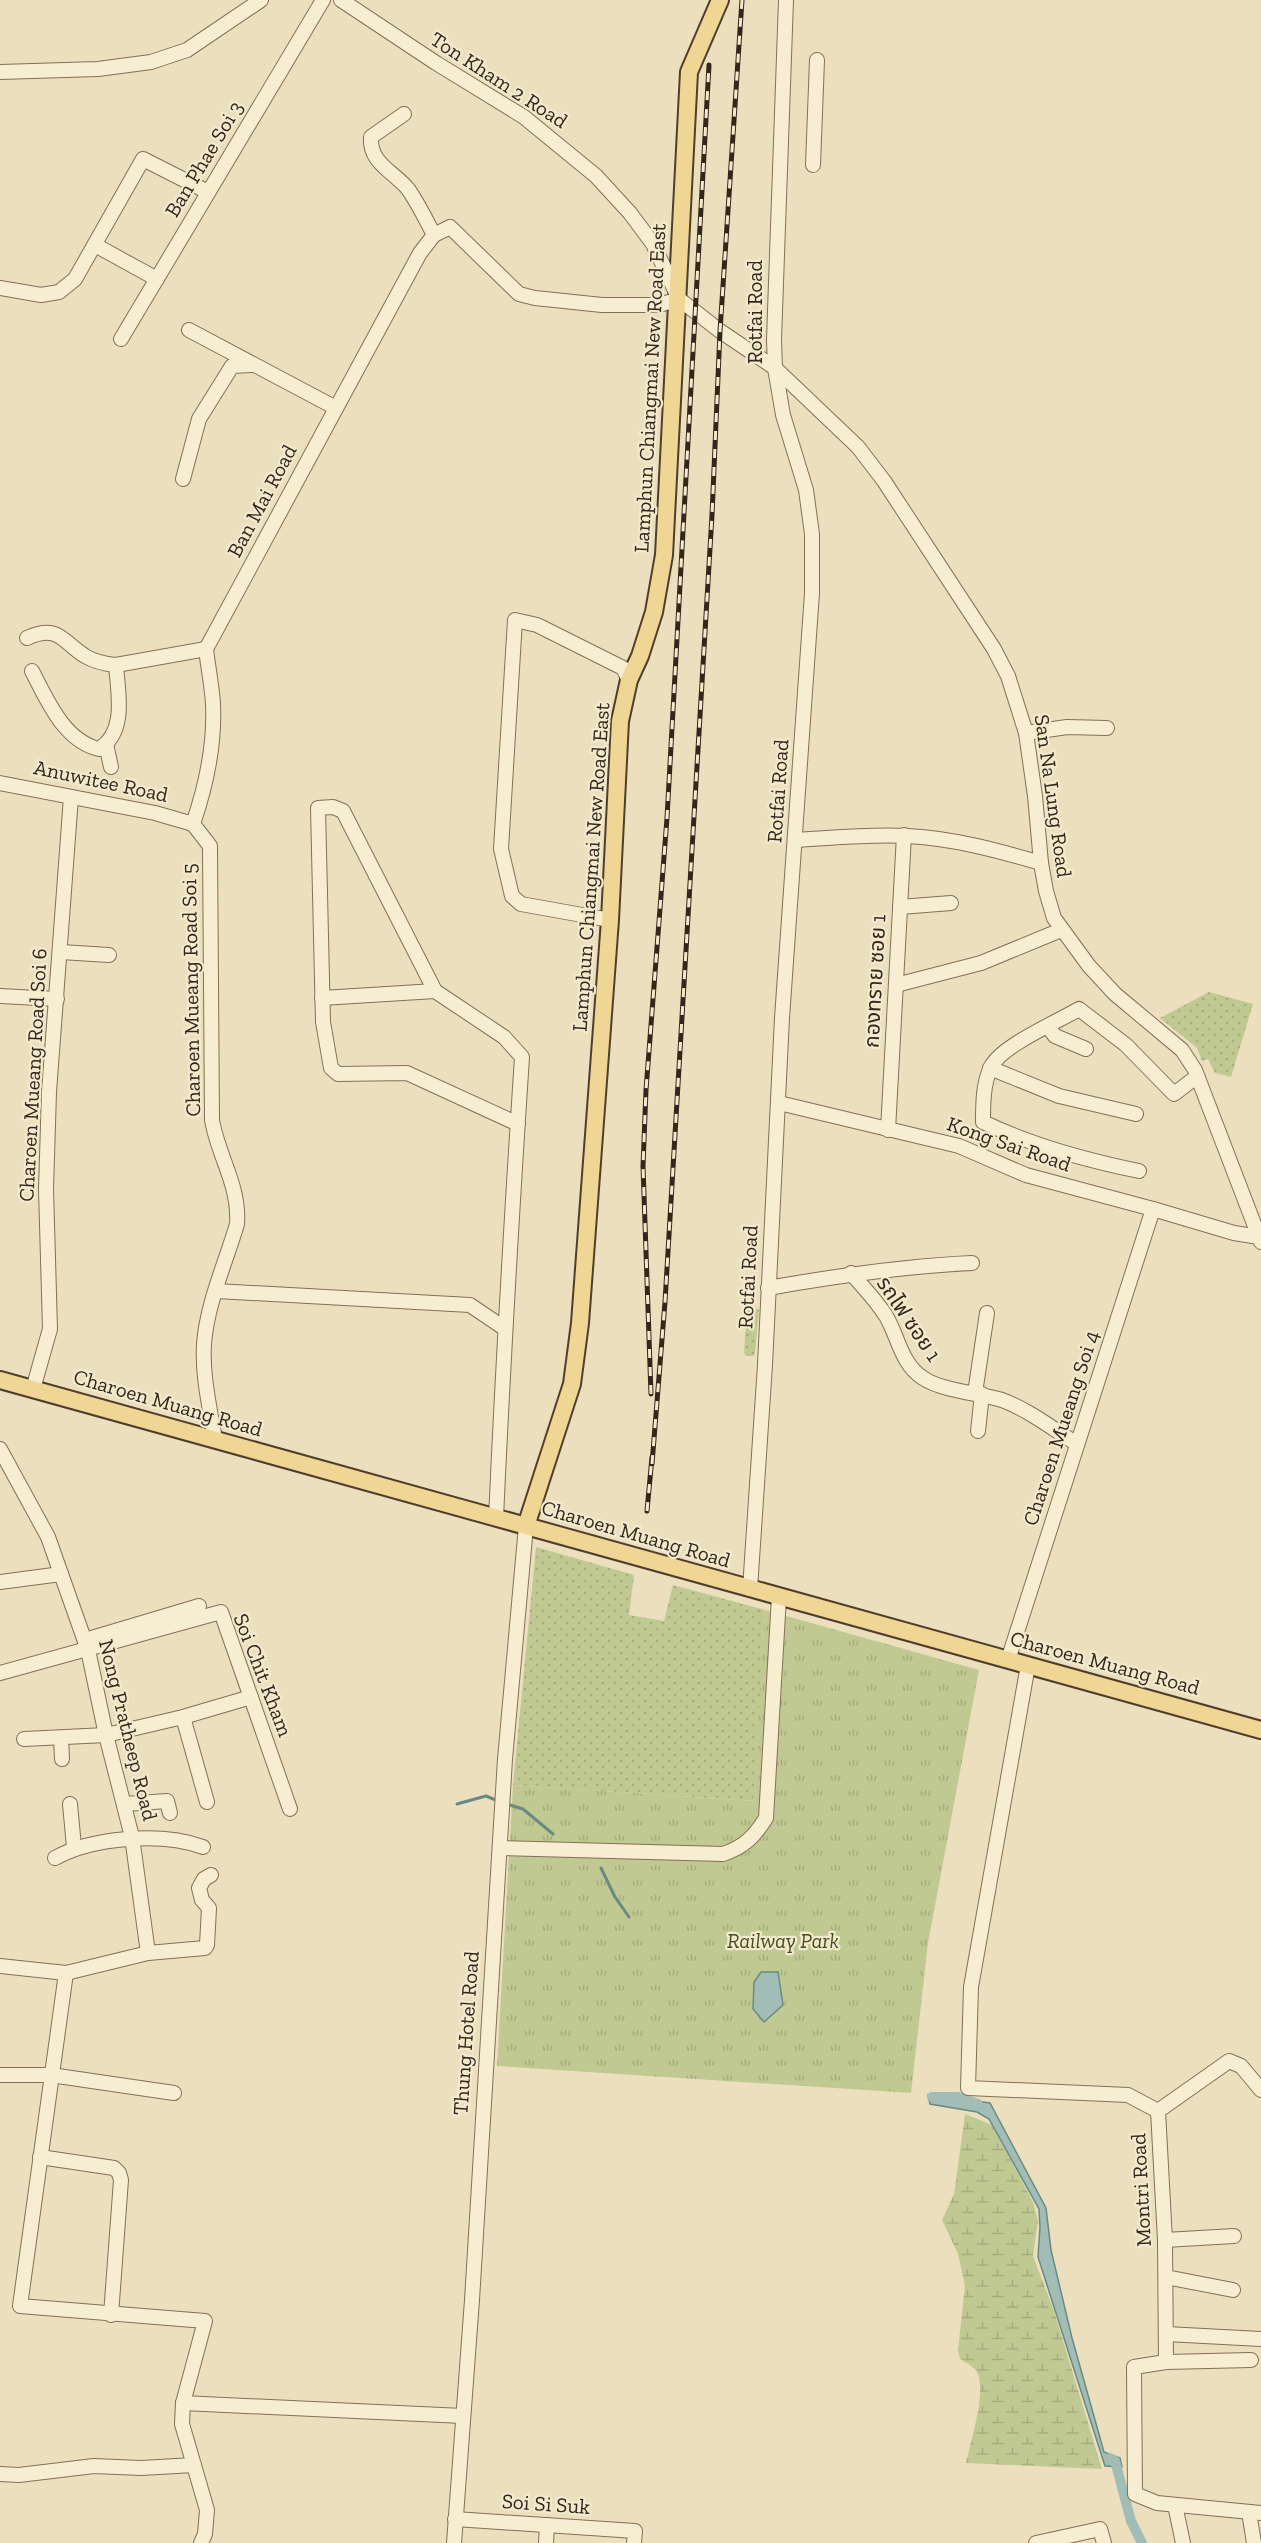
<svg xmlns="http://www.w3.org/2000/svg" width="1261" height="2543" font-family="'Zilla Slab','Noto Sans Thai',serif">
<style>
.grass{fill:url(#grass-dots)}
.wetland{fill:url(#wetland-marsh)}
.park{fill:url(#park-tufts)}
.water{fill:#a1bdb6;stroke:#698a83;stroke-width:1.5}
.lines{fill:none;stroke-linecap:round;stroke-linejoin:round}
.stream{stroke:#698a83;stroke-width:3}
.canal{stroke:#a1bdb6;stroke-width:10}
.minor-casing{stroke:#837057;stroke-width:16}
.major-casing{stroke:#503e2c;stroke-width:20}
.minor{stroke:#f7edd0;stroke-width:14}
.major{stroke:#efd695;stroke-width:16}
.rail-casing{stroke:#33271c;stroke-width:5}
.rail{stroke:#f3eacd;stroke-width:3;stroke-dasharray:9;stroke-linecap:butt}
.labels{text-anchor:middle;stroke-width:4.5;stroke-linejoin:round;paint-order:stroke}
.street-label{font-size:21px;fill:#33271c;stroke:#f3eacd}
.park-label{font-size:21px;font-style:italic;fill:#424e23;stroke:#f3eacd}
</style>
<defs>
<pattern id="grass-dots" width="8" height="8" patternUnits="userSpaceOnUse" patternTransform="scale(1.5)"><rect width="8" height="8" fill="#c0c992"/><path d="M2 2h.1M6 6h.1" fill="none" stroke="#a5ad7d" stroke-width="1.8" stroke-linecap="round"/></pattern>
<pattern id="wetland-marsh" width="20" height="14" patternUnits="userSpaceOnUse" patternTransform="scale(1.5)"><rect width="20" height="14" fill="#c0c992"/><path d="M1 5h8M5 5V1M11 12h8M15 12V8" fill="none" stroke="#a5ad7d"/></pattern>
<pattern id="park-tufts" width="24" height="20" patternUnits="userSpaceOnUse" patternTransform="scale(1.5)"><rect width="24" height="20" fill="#c0c992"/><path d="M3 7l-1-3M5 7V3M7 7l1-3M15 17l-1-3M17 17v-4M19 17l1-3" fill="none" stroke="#a5ad7d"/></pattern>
</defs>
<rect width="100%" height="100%" fill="#ecdfbe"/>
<g class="grass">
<path d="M1209,992L1253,1004L1231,1077L1215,1073L1208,1059L1202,1061L1197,1048L1160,1018Z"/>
<path d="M747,1308L759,1309L755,1353L753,1356H746L744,1353Z"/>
<path d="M536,1547L634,1575L629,1615L664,1621L673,1585L765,1610L754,1801L513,1785Z"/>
</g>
<path class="wetland" d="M965,2114L992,2125L1033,2202L1038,2221L1033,2256L1054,2311L1102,2469L966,2463C971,2440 984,2400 979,2378C978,2368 968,2364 960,2359L958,2350L965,2286L958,2254L942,2220L954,2194Z"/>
<path class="park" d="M765,1610L979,1670L928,1943L911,2093L497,2066L513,1785L753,1801Z"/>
<g class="water">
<path d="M761,1972H778L783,2005L764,2022L753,2009L754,1982Z"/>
<path d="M928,2095L990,2103L1046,2208L1051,2250L1072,2338L1104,2452L1120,2458L1122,2467L1105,2466L1038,2257L1040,2227L1039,2209L989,2119L977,2112L930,2104Z"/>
</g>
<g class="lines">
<g class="stream">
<path d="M457,1804L486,1796L498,1801"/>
<path d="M507,1804L523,1809L553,1834"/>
<path d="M601,1868L615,1897L629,1917"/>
</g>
<g class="canal">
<path d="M932,2097H958L978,2104"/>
<path d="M1110,2458L1115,2461L1131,2521L1142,2543"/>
</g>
<defs>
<g id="minor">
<path d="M341,0L436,63L524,117L596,176L630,213L653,244L679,299L720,331L775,368L858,447L884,481L994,649L1008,676L1026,733L1035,796L1041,863L1046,891L1054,918L1089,966L1115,994L1182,1050L1195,1070L1261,1242"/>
<path d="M0,72L98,69L151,62L187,50L261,0"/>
<path d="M404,114L371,137C369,163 393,171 408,189C418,203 426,220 434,235"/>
<path d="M813,165L817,60"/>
<path d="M95,245L157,279"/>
<path d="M0,288L41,295L59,292L75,279L143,159L208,192"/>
<path d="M189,330L336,408"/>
<path d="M121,339L323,0"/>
<path d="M183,479L199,419L232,366L251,365"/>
<path d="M27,638C58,624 62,641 85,656C95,662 105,664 116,665"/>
<path d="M32,671C47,700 64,741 99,749C127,732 118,693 116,665L206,649"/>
<path d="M1026,733L1067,727L1107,728"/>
<path d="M106,744L111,767"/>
<path d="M0,783L155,813L193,824"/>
<path d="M193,824C206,786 215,745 213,704C212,686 208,667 206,649L420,253L434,235L450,227L519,294L535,298L602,305H659L679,299"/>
<path d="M193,824L210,846L212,1120C218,1156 240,1186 237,1224C226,1262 207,1303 204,1344C202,1376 210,1408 215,1440"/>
<path d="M795,840C832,838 869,834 906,836C952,838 996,850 1041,863"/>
<path d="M900,907L951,903"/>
<path d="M610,920L521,904L512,896L501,849L515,620L537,625L623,668L629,680"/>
<path d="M61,952L109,955"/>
<path d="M896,985L981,963L1061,930"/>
<path d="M0,996L57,999"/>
<path d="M322,998L435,991"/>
<path d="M1048,1027L1055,1036L1086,1049"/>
<path d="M990,1068L1059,1096L1136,1114"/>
<path d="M779,1103L959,1146L1026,1175L1153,1209L1234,1233L1259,1237"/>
<path d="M888,1130L904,835"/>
<path d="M1139,1171C1085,1160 1033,1146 983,1122C983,1105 983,1083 991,1067C1001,1046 1057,1022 1079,1009L1126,1045L1174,1094L1191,1081L1198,1078"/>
<path d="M851,1273C863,1287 876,1300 886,1316C898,1336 901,1364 923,1378C942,1391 979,1393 1002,1400C1029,1410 1053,1429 1077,1444"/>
<path d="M768,1288C836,1276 903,1266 972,1263"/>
<path d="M216,1291L470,1305L504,1328"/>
<path d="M33,1389L50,1329L46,1189L49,1092L71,797"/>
<path d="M975,1393L987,1313"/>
<path d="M978,1431L982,1394"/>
<path d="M0,1449L48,1537L88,1650L106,1735L132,1837L148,1953"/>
<path d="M496,1518C503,1364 512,1210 522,1057L504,1037L435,991L343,811L333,807L318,808L323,1022L331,1068L338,1074L407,1073L518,1124"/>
<path d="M0,1582L61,1574"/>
<path d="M750,1589L765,1365L782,1018L812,593V534L806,490L783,415L775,368L774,340L786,0"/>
<path d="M85,1640L199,1606"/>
<path d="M1008,1660L1153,1209"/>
<path d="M1028,1665L971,1987L968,2088L1128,2095L1158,2111"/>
<path d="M0,1673L221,1612L290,1809"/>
<path d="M183,1717L207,1802"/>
<path d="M61,1738L62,1759"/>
<path d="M24,1739L106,1735L183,1717L251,1697"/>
<path d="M70,1804L74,1847"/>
<path d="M125,1804L167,1801L170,1813"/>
<path d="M500,1848L723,1854C744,1847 754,1837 766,1818L779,1597"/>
<path d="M55,1858C93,1837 162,1832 203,1847"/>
<path d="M0,1966L66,1973L148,1953L205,1948L207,1945L209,1908L202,1900L199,1888L204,1879L211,1875"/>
<path d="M66,1973L20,2306L205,2321L183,2403L182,2424L207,2510L205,2534L201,2543"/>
<path d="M0,2075H51L174,2093"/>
<path d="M1158,2111L1165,2240L1166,2362"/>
<path d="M1158,2111L1229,2061L1241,2066L1261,2090"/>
<path d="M40,2157L114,2168L119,2173L121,2180L111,2315"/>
<path d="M1165,2240L1234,2236"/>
<path d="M1166,2277L1233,2290"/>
<path d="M1166,2334L1261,2339"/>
<path d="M1251,2360L1166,2362L1134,2367L1135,2494L1157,2503L1261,2513"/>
<path d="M183,2403L463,2416"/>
<path d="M0,2474L19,2475L94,2466L141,2468L194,2465"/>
<path d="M1175,2505L1183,2543"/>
<path d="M1249,2512L1254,2543"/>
<path d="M455,2519L635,2531L634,2543"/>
<path d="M454,2543L472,2300L505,1759L526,1526"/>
<path d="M546,2543L547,2525"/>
<path d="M1036,2543L1100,2529L1104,2543"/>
</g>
<g id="major">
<path d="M0,1380L1261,1730"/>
<path d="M526,1526L572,1384L580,1323L610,920L620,721L629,680L640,656L654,612L664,555L689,72L720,0"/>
</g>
</defs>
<use href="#minor" class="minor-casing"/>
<use href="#major" class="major-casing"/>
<use href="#minor" class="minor"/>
<use href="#major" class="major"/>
<defs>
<g id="rail">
<path d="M651,1394L643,1166L646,1090L667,818L709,65"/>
<path d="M652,1464L665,1302L712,515L720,331L742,0"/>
<path d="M647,1511L652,1457"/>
</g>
</defs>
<use href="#rail" class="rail-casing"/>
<use href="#rail" class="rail"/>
</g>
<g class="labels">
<g class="street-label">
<text transform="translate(499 80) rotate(33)" y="7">Ton Kham 2 Road</text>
<text transform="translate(204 159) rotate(-59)" y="7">Ban Phae Soi 3</text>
<text transform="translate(755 312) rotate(-90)" y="7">Rotfai Road</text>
<text transform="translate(650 388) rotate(-87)" y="7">Lamphun Chiangmai New Road East</text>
<text transform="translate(262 501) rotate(-62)" y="7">Ban Mai Road</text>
<text transform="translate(101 781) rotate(12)" y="7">Anuwitee Road</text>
<text transform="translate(778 791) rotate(-86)" y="7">Rotfai Road</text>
<text transform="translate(1053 796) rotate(82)" y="7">San Na Lung Road</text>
<text transform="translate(591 867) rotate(-86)" y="7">Lamphun Chiangmai New Road East</text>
<text transform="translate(875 981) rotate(-87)" y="7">กองทราย ซอย 1</text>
<text transform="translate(191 990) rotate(-91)" y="7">Charoen Mueang Road Soi 5</text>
<text transform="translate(33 1075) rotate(-87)" y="7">Charoen Mueang Road Soi 6</text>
<text transform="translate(1009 1144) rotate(19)" y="7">Kong Sai Road</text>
<text transform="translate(748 1277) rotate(-87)" y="7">Rotfai Road</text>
<text transform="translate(909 1319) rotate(56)" y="7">รถไฟ ซอย 1</text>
<text transform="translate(168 1403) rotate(16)" y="7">Charoen Muang Road</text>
<text transform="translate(1061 1428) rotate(-72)" y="7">Charoen Mueang Soi 4</text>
<text transform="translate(636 1534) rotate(16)" y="7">Charoen Muang Road</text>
<text transform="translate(1105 1663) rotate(15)" y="7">Charoen Muang Road</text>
<text transform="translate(263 1675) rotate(69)" y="7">Soi Chit Kham</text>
<text transform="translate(128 1730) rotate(76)" y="7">Nong Pratheep Road</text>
<text transform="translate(466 2033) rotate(-86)" y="7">Thung Hotel Road</text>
<text transform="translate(1141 2190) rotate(-93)" y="7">Montri Road</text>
<text transform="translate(546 2504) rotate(4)" y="7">Soi Si Suk</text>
</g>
<g class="park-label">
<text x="783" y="1948">Railway Park</text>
</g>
</g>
</svg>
